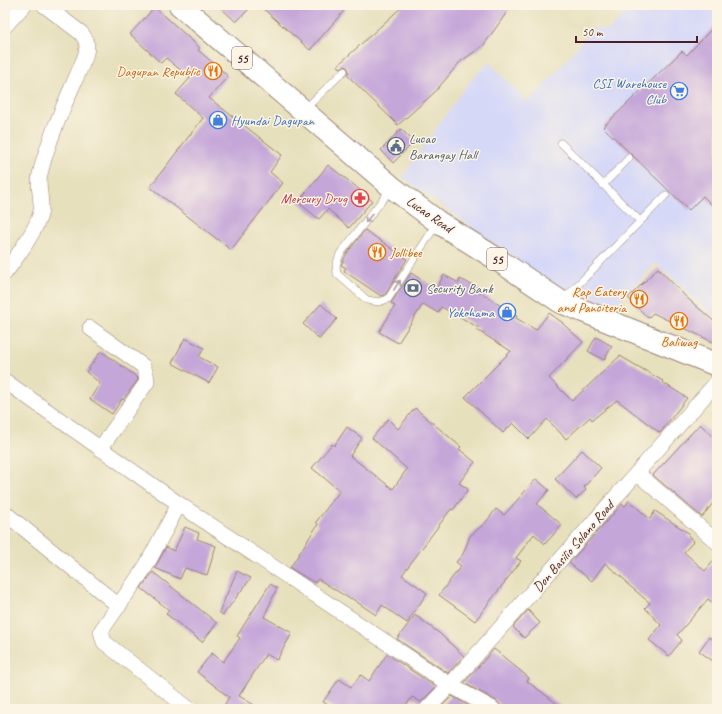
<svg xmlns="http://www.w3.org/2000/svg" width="722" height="714" font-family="Caveat,sans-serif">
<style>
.built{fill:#d6d8f8}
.building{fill:#c4a6d9}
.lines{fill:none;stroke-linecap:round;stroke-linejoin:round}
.service-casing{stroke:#988074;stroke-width:8}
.minor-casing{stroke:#988074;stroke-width:16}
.trunk-casing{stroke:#988074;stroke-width:24}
.service{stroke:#fff;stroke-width:7}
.minor{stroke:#fff;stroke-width:15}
.trunk{stroke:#fff;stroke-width:22}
.oneway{stroke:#ae9aa0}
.labels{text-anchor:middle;stroke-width:3;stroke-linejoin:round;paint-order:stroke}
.shield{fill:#fcf5e5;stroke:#7f5f63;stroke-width:1}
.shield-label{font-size:13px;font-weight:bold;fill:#4a1f2b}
.food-label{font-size:14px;fill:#c56008;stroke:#fcf5e5;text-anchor:end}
.shop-label{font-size:14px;fill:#366cbe;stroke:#fcf5e5;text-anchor:end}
.service-label{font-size:14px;fill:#4e5e75;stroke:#fcf5e5;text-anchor:start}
.health-label{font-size:14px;fill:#be3a42;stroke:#fcf5e5;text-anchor:end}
.street-label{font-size:14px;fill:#4a1f2b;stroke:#fcf5e5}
</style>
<rect width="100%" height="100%" fill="#fcf5e5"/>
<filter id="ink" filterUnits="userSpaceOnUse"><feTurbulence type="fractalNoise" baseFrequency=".025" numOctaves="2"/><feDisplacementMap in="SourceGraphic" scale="8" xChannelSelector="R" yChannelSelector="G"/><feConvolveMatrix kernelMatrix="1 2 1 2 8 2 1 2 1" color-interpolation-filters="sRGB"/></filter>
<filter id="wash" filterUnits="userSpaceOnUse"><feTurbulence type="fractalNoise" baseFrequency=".012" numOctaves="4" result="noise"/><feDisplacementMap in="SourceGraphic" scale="16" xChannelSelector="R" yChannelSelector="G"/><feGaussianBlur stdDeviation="0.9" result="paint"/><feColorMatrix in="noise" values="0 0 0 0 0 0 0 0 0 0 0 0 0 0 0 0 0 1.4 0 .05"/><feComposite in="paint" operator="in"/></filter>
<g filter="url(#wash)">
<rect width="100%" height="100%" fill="#e7e0bd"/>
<path class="built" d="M633,5H717V320L656,263L614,308L581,299L559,290L402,177L469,82L489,62L528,102L558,70L594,27L608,31Z"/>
<g id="blocks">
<g class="building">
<path d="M218,5H253L236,22Z"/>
<path d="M259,5H349L310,50Z"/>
<path d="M404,5H512L483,46L460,62L435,92L398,125L347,75L349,72L348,68L345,66L340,68L338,65Z"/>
<path d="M155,7L200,48L198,50L228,76L209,98L282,155L270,172L283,183L231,250L150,187L203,118L176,94L190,78L166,58L161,63L130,34Z"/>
<path d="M717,23V210L703,196L689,210L603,127L682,51L687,55Z"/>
<path d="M401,129L414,142L393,163L381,150Z"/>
<path d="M328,165L354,185L372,201L349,228L328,209L319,219L298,202Z"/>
<path d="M365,230L407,259L385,295L381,296L344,271L346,268L341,265L347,253Z"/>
<path d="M658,268L686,297L717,324V344L653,313L648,318L628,298Z"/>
<path d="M411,273L436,289L444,275L459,283L460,279L477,287L476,290L517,316L516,318L536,330L549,313L563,323H562L583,342L549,378L572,401L620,356L663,381L662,382L687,398L660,433L617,400L592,420L590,417L566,439L547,419L529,439L513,423L503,433L465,397L511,351L477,330L479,328L455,314L441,307L438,313L423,304L398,343L379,332L395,306L391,303Z"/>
<path d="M321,304L337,319L319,339L303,324Z"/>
<path d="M596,337L612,346L604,360L588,351Z"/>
<path d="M185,338L204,348L199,357L218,367L209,383L172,363Z"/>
<path d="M101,351L137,377L138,380L123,400L122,399L112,414L90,399L100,383L86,372Z"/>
<path d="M415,408L461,447L459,449L475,462L459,483L468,489L453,510L451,509L402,575L427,593L407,623L382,605L376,615L351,598L350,599L318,579L315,583L290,568L318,524L316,522L340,491L312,468L332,444L334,446L347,427L362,438L350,456L393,489L407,469L372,438L388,419L398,429Z"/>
<path d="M700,424L717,440V498L702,517L653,475Z"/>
<path d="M582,450L601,468L584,487L586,490L576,499L555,479Z"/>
<path d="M536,479L549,490L537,504L562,525L545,544L534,534L516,558L521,561L475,621L439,595L461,566L456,562L463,554L470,536L486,522L496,509L504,515Z"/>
<path d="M629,501L650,519L655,511L690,534L688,536L694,541L684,552L705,571L717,557V607L708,599L677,635L682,640L669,656L649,640L661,625L645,608L650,603L625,582L626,581L605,563L592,581L569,563L622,504L625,506Z"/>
<path d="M185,527L199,533L197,539L216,546L207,575L185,568L180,579L155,568L166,547L174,551Z"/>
<path d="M237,571L251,578L223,615L219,612Z"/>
<path d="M153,572L217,623L202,642L166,614L169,610L141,588Z"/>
<path d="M270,584L277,588L264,617L292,633L277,660L266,654L239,696L261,709H222L229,697L197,672L212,653L223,662L240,638L237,636Z"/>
<path d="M528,610L540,623L524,638L513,627Z"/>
<path d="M415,615L439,633L464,656L448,673L397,639Z"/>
<path d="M709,637L717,643V664L699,651Z"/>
<path d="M494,649L529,678L527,681L564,709H508L501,706L497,701L464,683Z"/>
<path d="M387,654L436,687L421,702L412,697L404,709H336L323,702L339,679L351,687L361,675L369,681Z"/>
<path d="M452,696L471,707L470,709H439Z"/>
</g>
</g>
</g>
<g filter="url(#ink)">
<use href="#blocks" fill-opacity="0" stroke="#988074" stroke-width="1"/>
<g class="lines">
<defs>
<g id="service">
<path d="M305,109L344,71"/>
<path d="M561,143L640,221"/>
<path d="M603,185L629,158"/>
<path d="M391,189L340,254L336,265L337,274L367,300L379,302L388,299L436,225"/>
<path d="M564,299L666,195"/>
</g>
<g id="minor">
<path d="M5,26L24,5"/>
<path d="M5,273C16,258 39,227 41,210C42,198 37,186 40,174C50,133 69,95 85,57C88,47 88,41 81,33L44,5"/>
<path d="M90,328L143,366L146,374L147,382L100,449"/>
<path d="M5,381L179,504L450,685L493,709"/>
<path d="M637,473L717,542"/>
<path d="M179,504L146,566L101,631L104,642L189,709"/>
<path d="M5,513L119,606"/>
<path d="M427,709L450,685L717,382"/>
</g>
<path id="trunk" d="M180,5L393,188L438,222L492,256L561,302L717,365"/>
</defs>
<use href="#service" class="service-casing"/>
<use href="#minor" class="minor-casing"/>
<use href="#trunk" class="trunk-casing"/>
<use href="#service" class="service"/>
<use href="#minor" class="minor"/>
<use href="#trunk" class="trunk"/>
</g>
<defs><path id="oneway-shaft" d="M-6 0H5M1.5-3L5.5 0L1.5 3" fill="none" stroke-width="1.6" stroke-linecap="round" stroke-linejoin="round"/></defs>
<g class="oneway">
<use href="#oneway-shaft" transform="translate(369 218) rotate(128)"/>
<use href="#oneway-shaft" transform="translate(397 285) rotate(-57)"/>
</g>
</g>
<defs>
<symbol id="restaurant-ring" viewBox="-11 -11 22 22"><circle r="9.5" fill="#fcf5e5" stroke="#e8710a" stroke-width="1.5"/><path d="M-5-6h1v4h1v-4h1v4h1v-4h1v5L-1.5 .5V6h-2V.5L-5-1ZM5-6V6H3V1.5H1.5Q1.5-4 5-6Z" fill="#e8710a"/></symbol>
<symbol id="supermarket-ring" viewBox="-11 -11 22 22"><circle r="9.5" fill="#fcf5e5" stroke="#3f7fe0" stroke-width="1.5"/><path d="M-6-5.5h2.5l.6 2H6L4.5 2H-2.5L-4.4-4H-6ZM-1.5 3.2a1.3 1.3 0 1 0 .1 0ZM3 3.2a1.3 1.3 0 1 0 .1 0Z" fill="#3f7fe0"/></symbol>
<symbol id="shop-ring" viewBox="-11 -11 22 22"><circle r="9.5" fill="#fcf5e5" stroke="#3f7fe0" stroke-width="1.5"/><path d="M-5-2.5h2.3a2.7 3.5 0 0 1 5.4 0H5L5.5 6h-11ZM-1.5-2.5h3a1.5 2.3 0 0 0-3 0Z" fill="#3f7fe0"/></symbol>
<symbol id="civic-ring" viewBox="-11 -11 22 22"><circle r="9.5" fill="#fcf5e5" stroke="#5c6f8a" stroke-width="1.5"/><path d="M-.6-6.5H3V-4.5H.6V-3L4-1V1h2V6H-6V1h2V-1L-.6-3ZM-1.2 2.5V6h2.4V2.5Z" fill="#5c6f8a"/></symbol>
<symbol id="pharmacy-ring" viewBox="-11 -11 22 22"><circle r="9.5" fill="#fcf5e5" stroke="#e0444e" stroke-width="1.5"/><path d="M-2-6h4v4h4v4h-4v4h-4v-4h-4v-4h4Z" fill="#e0444e"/></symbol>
<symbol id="bank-ring" viewBox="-11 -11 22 22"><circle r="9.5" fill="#fcf5e5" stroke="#5c6f8a" stroke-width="1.5"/><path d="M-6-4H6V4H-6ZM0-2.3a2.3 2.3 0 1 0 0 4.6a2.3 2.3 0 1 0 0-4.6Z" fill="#5c6f8a"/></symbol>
</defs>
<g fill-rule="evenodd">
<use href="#restaurant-ring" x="203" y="61" width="20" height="20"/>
<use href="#supermarket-ring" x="669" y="81" width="20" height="20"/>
<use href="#shop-ring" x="208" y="110" width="20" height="20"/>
<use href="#civic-ring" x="386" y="136" width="20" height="20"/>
<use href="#pharmacy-ring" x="350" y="188" width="20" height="20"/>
<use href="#restaurant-ring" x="367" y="242" width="20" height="20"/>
<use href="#bank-ring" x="403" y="278" width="20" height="20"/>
<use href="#restaurant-ring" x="629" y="289" width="20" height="20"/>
<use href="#shop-ring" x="497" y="302" width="20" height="20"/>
<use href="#restaurant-ring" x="669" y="311" width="20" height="20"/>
</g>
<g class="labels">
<g class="shield">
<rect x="232" y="47" width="20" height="22" rx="3"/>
<rect x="487" y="248" width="20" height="22" rx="3"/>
</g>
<g class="shield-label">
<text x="242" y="63">55</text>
<text x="497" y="264">55</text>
</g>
<g class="food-label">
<text x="200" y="76">Dagupan Republic</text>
<text x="390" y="257" text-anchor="start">Jollibee</text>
<text x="626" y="296">Rap Eatery<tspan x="626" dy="16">and Panciteria</tspan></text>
<text x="679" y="346" text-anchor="middle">Baliwag</text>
</g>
<g class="shop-label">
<text x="666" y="88">CSI Warehouse<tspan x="666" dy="16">Club</tspan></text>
<text x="231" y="125" text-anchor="start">Hyundai Dagupan</text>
<text x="494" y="317">Yokohama</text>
</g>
<g class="service-label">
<text x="409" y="143">Lucao<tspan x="409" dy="16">Barangay Hall</tspan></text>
<text x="426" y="293">Security Bank</text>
</g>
<g class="health-label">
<text x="347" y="203">Mercury Drug</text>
</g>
<g class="street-label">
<text transform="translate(430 214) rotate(35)" y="5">Lucao Road</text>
<text transform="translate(573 546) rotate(-49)" y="5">Don Basilio Solano Road</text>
</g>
</g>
<rect width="722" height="714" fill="none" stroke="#fcf5e5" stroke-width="20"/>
<path d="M576 36v6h121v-6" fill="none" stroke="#4a1f2b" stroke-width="2"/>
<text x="582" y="36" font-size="12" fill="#4a1f2b" stroke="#fcf5e5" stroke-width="3" paint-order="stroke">50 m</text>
</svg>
